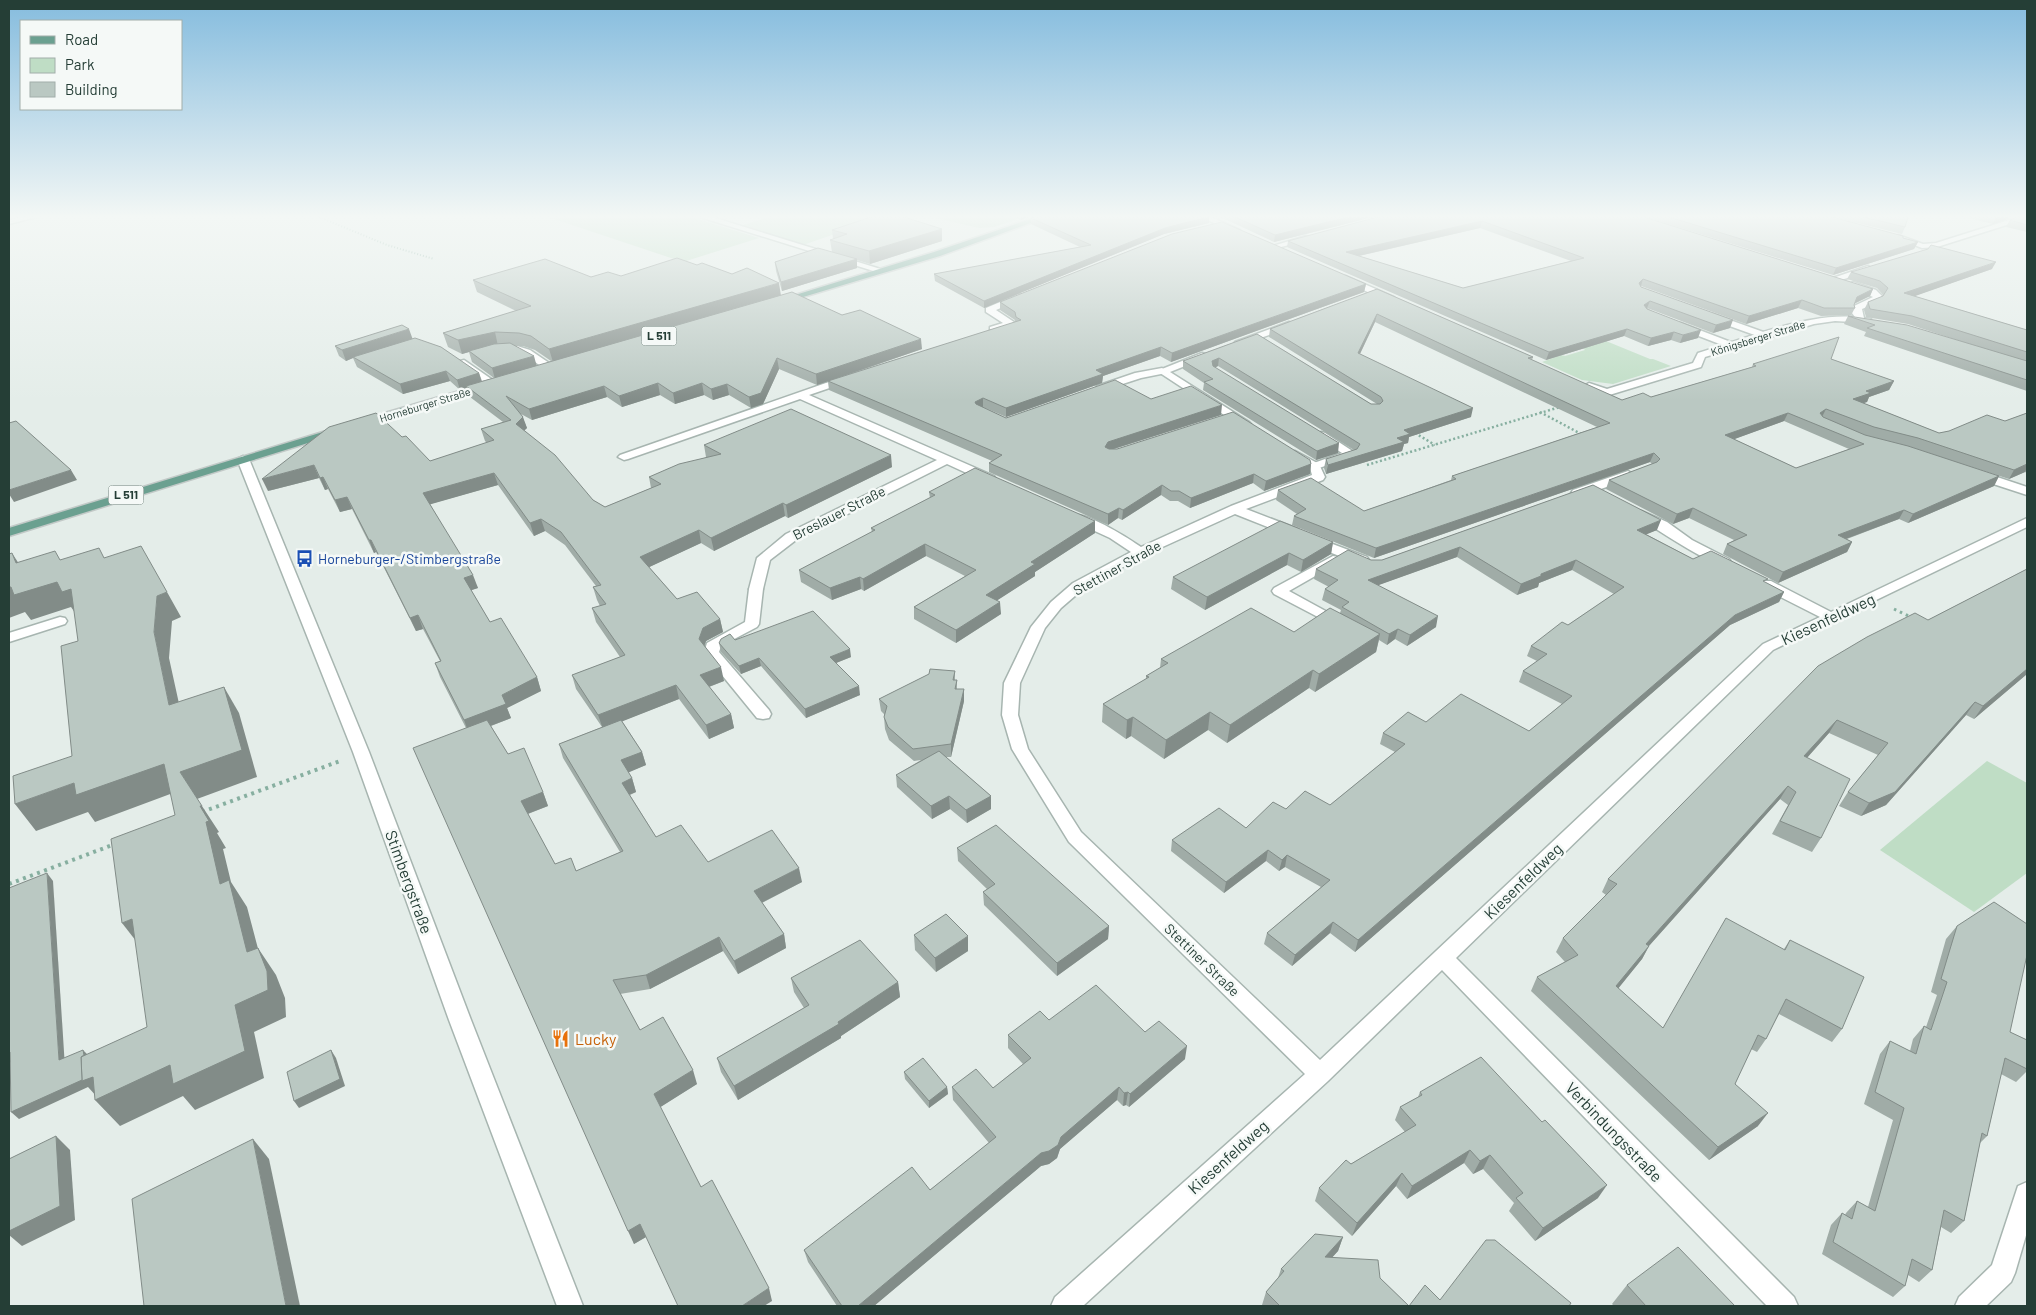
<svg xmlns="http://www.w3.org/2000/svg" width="2036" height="1315" font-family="Barlow,sans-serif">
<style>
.green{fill:#bfddc5}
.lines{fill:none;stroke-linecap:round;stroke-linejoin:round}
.lane-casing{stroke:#a7b5b0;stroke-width:3}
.street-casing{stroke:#a7b5b0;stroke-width:3}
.primary-casing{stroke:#c2c9c7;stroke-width:3}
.path-far3{stroke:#87afa0;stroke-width:2;stroke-dasharray:1 2;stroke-linecap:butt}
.path-far2{stroke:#87afa0;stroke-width:2.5;stroke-dasharray:2 2.5;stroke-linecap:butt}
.path-far1{stroke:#87afa0;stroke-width:3;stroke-dasharray:2.5 4;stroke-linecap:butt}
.path{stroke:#87afa0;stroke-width:4;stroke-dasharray:3 4.5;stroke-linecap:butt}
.lane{fill:#fff;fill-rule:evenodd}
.street{fill:#fff;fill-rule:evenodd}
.primary{fill:#6ba090;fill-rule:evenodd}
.wall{fill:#a0aca7;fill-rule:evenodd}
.shaded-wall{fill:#828c88}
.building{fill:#bac8c2;stroke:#828c88;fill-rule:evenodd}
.labels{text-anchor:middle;stroke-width:5;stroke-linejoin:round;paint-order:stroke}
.far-street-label{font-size:11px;fill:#253e36;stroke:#f5f9f7}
.shield{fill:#f5f9f7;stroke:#637670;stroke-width:1}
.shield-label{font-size:12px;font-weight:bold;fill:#253e36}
.street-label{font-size:14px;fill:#253e36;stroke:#f5f9f7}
.transit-label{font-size:14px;fill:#164399;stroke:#f5f9f7;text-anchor:start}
.near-street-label{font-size:16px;fill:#253e36;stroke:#f5f9f7}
.near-food-label{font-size:16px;fill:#c56008;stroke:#f5f9f7;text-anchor:start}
</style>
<rect width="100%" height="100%" fill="#e4ede9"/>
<g class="green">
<path d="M548,217H691L759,238L683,262Z"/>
<path d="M769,217H884L803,245L740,226Z"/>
<path d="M931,217H1023L994,227L979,228Z"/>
<path d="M1606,341L1650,359H1653L1671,366L1613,384L1582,380L1542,362L1561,355L1565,356L1585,350L1583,348Z"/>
<path d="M1987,761L2027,783V873L1974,912L1880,850Z"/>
</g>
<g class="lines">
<defs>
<g id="lane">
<path d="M22,217H36L9,224V220Z"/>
<path d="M1713,314L1769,334L1771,336L1769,338H1763L1710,319V315Z"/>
<path d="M1681,323L1736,344L1738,346L1736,348H1730L1678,328V324Z"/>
<path d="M517,346L530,350L555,367L554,369C542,371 533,359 524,354C519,352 516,352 512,349Z"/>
<path d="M464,360L497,383L498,385L497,387H489L460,365V361Z"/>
<path d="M1162,368L1167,371L1166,373L1141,378L1101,391L1096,388L1097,386L1135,373Z"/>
<path d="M1321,432L1325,433L1357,454L1355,456L1319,468H1311L1309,466L1311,464L1342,453L1317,437L1315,435Z"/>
<path d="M1979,471L2027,487V495L1975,478L1973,475Z"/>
<path d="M756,585L763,589L759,624L757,627L721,646L719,652L769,710L771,714L769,718L763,719L757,718L704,653L707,643L745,622L749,589Z"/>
<path d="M60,617L65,618L67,621L65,624L9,642V633Z"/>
</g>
<g id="street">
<path d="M700,217H712L887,271L880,273Z"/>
<path d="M1201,217H1211L1240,230L1233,232Z"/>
<path d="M2009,220L2016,222L1937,247L1922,248L1894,237L1898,235L1923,244L1936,243Z"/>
<path d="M1306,236L1310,238L1309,240L1273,249L1269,247Z"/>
<path d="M1868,266L1872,269L1871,271L1834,282L1830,279Z"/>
<path d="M1346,276L1394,297L1395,299L1391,302L1388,301L1343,281V277Z"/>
<path d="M1853,282L1876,290L1882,296L1879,302L1862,309L1864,318L1871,319V323L1835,321L1814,324L1705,357L1701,367L1606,396L1584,386L1589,383L1607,389L1693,363L1698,353C1745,339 1806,313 1855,317L1852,313L1854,306L1873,297L1850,287L1849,285Z"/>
<path d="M1019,294L1023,297L1022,299L996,310L1014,322V326L990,331V327L1003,323L986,312V308Z"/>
<path d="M1289,322L1292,323V327L1243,344H1237L1235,342Z"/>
<path d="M1202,353L1205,354V358L1170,372L1249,422L1251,424L1249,426H1241L1157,371Z"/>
<path d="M846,376L850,377L851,379L850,381L809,395L994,476L996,479L994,482H986L947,464L796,540L770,560L763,589L756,593L749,589L757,558L786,534L937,460L800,399L628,459L624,460L618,457L620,455Z"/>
<path d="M1295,451L1319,464L1325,477L1323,480L1246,509L1298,529L1299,532L1298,535H1288L1235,514L1145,555L1083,589L1061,608L1045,628L1020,683L1018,715L1028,749L1081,832L1320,1060L1763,644L1820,617L1761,587L1759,584L1761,581H1771L1831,612L2027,518V527L1773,650L1456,958L1794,1297L1798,1306H1767L1442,970L1328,1081L1083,1306H1051L1055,1297L1305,1074L1069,842L1012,749L1002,715L1004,683L1031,627L1051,602L1073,583L1131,552L1110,538L1073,521L1071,518L1073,515C1087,512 1128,538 1141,547L1231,506L1312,475L1310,468L1291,456L1289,454L1291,452Z"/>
<path d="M243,456L249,459L369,752L471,1020L583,1306H557L449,1020L353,752L237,459Z"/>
<path d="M1628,471L1634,475L1632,478L1581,496H1573L1571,493L1573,490Z"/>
<path d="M1642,511L1667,522L1692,540L1729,559L1731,562L1729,565C1713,569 1655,527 1638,518L1636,515L1638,512Z"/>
<path d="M1314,537L1367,557L1369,560L1362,564L1357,563L1309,544L1307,541Z"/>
<path d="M1333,556L1338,557L1340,560L1338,563L1289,591L1342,620L1344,623L1342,626L1337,627L1274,594L1272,591L1274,588Z"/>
<path d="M2027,1182V1232L2015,1273L2011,1282L1986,1306H1955L1959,1297L1992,1265L2018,1186Z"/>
</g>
<g id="primary">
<path d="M1036,217H1047L940,256L783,303L780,304L776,301L934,252Z"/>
<path d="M487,383L491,384L492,386L491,388L366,425H358L356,423L358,421Z"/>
<path d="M336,428L342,431L340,433L9,536V528Z"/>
</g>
</defs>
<use href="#lane" class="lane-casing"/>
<use href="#street" class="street-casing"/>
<use href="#primary" class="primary-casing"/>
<path class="path-far3" d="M319,217L387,245L434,259"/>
<g class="path-far2">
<path d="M1540,412L1583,435"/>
<path d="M1415,433L1435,445"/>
<path d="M1367,465L1560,407"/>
</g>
<path class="path-far1" d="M1894,609L1913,618"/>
<g class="path">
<path d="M202,812L340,761"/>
<path d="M9,884L115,844"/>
</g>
<use href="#lane" class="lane"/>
<use href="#street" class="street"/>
<use href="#primary" class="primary"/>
</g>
<g class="wall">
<path d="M1015,217H1030L1021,220Z"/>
<path d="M1209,217V223L1164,234L984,308L935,281L934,274L1080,247L1031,224V218Z"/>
<path d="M1217,217H1373L1274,242L1227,220Z"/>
<path d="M1378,217H1644L1873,289L1870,296L1854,304L1855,308L1851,315L1821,316L1798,308L1746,324L1641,286V287L1730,328L1713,333L1647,308L1698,338L1680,343L1671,340L1648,346L1624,336L1546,360L1287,247L1288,241ZM1480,228L1571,261L1463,288L1359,256Z"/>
<path d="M1645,217H1832L1918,242L1914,249L1833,275Z"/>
<path d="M1833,217H1908L1905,227L1902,234Z"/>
<path d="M1965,217H2009L2008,219L1993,224Z"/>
<path d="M2027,217V232L2006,227L2010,220Z"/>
<path d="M942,229V241L870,264L857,260V268L782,291L776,271L775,262L832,252L830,240L833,239L832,230Z"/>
<path d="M1992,269L1914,296L2027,330V391L1864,336L1866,332L1844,324L1848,316L1969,344L1908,324L1866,317L1864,310L1868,302L1884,296L1877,288L1847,279L1851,272Z"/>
<path d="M621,276L781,295L842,315L922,349L839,378L1015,322V320L1000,310V302L1366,284L1364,292L1171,362L1160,356L1103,376L1102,383L1006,417L983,407L1006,418L1151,399L1221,415L1114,449L1311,464L1310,474L1264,491L1253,483L1190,508L1178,501H1170L1161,495L1122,520L1118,518L1108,525L989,472V463L992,461L829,390L828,382L817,385L779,369L763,404L751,408L729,395L713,400L704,395L675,404L660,395L622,407L607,397L532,420L521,414L527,428L524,430L593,500L605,507L651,488L649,477L707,457H706L704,445L892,467L788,518L785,516L714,551L701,543L649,567L677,599L720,619L723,632L706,641L705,646L724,681L709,687L731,714L734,728L709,739L679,699L622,721L642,752L646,765L628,772L632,778L636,792L630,795L656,837L708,862L802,882L762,903L784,934L786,948L738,974L723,951L650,989L620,994L640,1030L697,1084L660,1107L701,1187L772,1301L646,1237L634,1244L466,728L440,677L435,663L440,661L423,629L416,631L376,552L374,553L352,509L340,512L328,489L325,490L319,478L268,491L402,437L430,461L487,443L485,441L481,429L503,422L470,397L467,388L460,390L450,381L403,394L357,367L353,358L346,361L339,356L335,346L413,339L479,373L482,381L494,378L472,362L469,352L462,354L448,347L443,333L516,311L477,292L473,280ZM516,346H523L535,350L551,361L537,366ZM498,485L534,536L545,531L565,545L596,586L593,587L597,600L600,606L592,608L596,622L620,657L572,675L576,689L602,727L559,744L563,758L620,852L576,871L555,864L528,814L548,806L543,792L508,754L491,726L511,718L507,708L541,691L537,677L490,622L471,590L478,588L430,504Z"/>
<path d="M1377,289L1533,357L1532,360L1622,400L1651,397L1752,367L1753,364L1831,359L1894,381L1889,390L1869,397L1867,402L1863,403L1939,433L2005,421L2027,413V473L2025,472L2009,479L1944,458L1999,476L1994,486L1908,523L1899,519L1847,539L1852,542L1847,552L1778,583L1723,554L1727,544L1734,540L1689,518L1673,524L1606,489L1609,480L1652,464L1650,462L1374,558L1292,525L1294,516L1297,514L1276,500L1278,490L1364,511L1451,480L1452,476L1597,427L1375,322L1360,354L1471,417L1409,437L1408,443L1404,444L1402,451L1326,474L1324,468L1326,459L1354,450L1218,366L1215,368L1338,453L1316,460L1203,390L1204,383L1183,369V361L1257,334L1371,404H1377L1269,337L1270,329ZM1784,421L1849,449L1796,468L1734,439Z"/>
<path d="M1593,485L1657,530L1646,534L1693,559L1766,583L1784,592L1779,602L1730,625L1355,952L1330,933L1292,966L1264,944L1267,933L1321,887L1285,867L1279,871L1266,861L1224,893L1171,851L1172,840L1246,828L1286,809L1330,805L1395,752L1380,744L1383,733L1426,722L1529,731L1562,704L1519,682L1523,671L1537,661L1527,656L1531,646L1568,625L1614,594L1572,570L1539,583L1538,587L1517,595L1457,557L1378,585L1436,627L1407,646L1395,639L1387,645L1379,640L1376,652L1315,692L1309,688L1227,743L1208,730L1164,759L1131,736L1126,739L1102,722L1103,704L1146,679V676L1160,668L1161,659L1294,632L1340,613L1341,610L1322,600L1325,589L1329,587L1314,579L1316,569L1371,560H1382Z"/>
<path d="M929,492L1095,521V533L1035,572V576L997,600L1001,614L956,643L914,619V607L965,576L926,556L864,591L861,589L832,600L801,582L799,570L872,532L871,528L930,498Z"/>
<path d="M1333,542L1331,554L1301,572L1287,565L1205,610L1171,589L1173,577Z"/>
<path d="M2027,569V674L1974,719L1966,715L1886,805L1861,816L1839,806L1848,792L1878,755L1829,733L1807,758L1821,838L1812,852L1772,834L1788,805L1780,799L1649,946L1642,959L1618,988L1663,1028L1784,949L1790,940L1842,1029L1832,1042L1779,1014L1766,1039L1757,1052L1751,1049L1735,1084L1758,1126L1709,1160L1531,991L1537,977L1565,962L1556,952L1563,938L1606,895L1602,892L1608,879L1928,620Z"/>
<path d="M735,640L851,657L836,663L860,695L806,718L761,666L741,674L721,652L719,643Z"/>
<path d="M955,671V680H957V689H964V701L951,757H946L991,796V809L967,823L950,809L932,819L897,787L896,775L921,760L914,761L889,740L885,729L884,717V714L881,711L879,699Z"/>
<path d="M957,848L1109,926L1108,939L1057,976L984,905L983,892L987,889L958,861Z"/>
<path d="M1957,926L2010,1032L2027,1040V1071L2016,1082L2001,1074L1987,1136L1980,1143L1964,1221L1951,1233L1941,1227L1932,1270L1919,1282L1908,1275L1905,1286L1893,1297L1822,1254L1831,1225L1842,1213L1845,1215L1846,1213L1857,1201L1868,1207L1893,1120L1864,1104L1880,1054L1890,1041L1910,1051L1913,1039L1924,1026L1926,1027L1937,995L1931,992L1946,939Z"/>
<path d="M914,935L968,951L936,972L915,950Z"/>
<path d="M791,978L898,982L900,997L841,1036V1038L738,1100L721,1072L717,1058L804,1008L794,992Z"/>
<path d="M1049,1020L1145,1032L1185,1059L1129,1107L1126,1105L1123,1106L1117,1100L1060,1149L1057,1158L1049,1164L1041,1166L874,1306H837L808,1262L804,1250L930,1190L989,1143L953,1100L952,1087L993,1088L1023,1064L1008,1048V1035Z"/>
<path d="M904,1072L947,1087L948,1094L929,1108L905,1079Z"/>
<path d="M1420,1092L1598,1198L1535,1241L1509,1211L1514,1203L1483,1169L1473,1174L1464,1163L1407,1199L1396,1186L1352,1236L1315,1201L1319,1188L1351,1164L1405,1132L1395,1120L1400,1107L1418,1097Z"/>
<path d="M1343,1237L1338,1251L1332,1257L1380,1278L1409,1306L1440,1300L1569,1306H1263L1262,1305L1266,1292L1278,1278L1281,1269Z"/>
<path d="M1627,1285L1735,1306H1614L1612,1304Z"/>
</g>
<g class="shaded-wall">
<path d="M1021,217H1030L1021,220Z"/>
<path d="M1209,217V223L1164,234L984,308V301L1165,228Z"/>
<path d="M1348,217H1373L1274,242L1275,235Z"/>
<path d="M1996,217H2009L2008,219L1993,224Z"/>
<path d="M1482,221L1480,228L1345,259L1346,252Z"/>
<path d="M942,229V241L870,264L869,251Z"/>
<path d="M1918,242L1914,249L1833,275L1836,268Z"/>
<path d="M857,259V268L782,291L781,282Z"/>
<path d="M1996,262L1992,269L1901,301L1904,293Z"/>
<path d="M1643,279L1641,286L1636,291L1639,283Z"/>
<path d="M779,283L781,296L553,362L549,349Z"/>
<path d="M1366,284L1364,292L1171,362L1172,353Z"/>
<path d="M1873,289L1870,296L1853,304L1857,297Z"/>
<path d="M1802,300L1798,308L1746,324L1749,316Z"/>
<path d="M1650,301L1647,308L1641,313L1644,305Z"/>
<path d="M1377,314L1375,322L1356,362L1358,353Z"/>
<path d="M1733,320L1730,328L1713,333L1716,325Z"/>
<path d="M409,329L413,340L353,357V358L346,361L342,350Z"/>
<path d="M1627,329L1624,336L1546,360L1549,352Z"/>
<path d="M1701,330L1698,338L1680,343L1683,335Z"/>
<path d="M495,332L498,346L469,351V352L462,354L458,340Z"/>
<path d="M1674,332L1671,340L1648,346L1651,338Z"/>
<path d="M921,339L922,349L817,385L816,374Z"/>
<path d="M1161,347L1160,356L1103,376L1102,383L1006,417V408L1096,370Z"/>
<path d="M534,356L537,367L495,379L492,368Z"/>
<path d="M777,358L779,369L763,404L751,408L749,397Z"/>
<path d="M1219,358L1218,366L1211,369L1212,361Z"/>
<path d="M446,371L450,381L403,394L400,384Z"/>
<path d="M479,373L482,383L466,386L467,388L460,390L457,380Z"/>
<path d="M1894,381L1889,390L1869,397L1867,402L1849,408L1853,399L1866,391Z"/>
<path d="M658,383L660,395L622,407L619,396Z"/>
<path d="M702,383L704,395L675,404L673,393Z"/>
<path d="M727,384L729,395L713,400L711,389Z"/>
<path d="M604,386L607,397L532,420L529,409Z"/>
<path d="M983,398V407L975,411V402Z"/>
<path d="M1222,405L1221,415L1107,451L1105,447L1108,442Z"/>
<path d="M1473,408L1471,417L1409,437L1408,443L1404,444L1402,451L1326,474L1328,465L1397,438L1404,430Z"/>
<path d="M1826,409L1822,417L1820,413Z"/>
<path d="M1788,413L1784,421L1721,444L1725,435Z"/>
<path d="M523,417L527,428L520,435L516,424Z"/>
<path d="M1339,443L1338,453L1316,460L1317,451Z"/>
<path d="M1654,453L1650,462L1374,558L1376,548Z"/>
<path d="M891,455L892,467L788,518L786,505Z"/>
<path d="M1311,464L1310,474L1264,491L1266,481Z"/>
<path d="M2027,464V468L2025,472L2009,479L2014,470Z"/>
<path d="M314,465L319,478L268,491L262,479Z"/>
<path d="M71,470L77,480L14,502L9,494V490Z"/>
<path d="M494,473L498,485L428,505L423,493Z"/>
<path d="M1254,474L1253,483L1190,508L1191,498Z"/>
<path d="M1999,476L1994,486L1908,523L1913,514Z"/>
<path d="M323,477L328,489L325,490L320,478Z"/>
<path d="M1162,485L1161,495L1122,520L1123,510Z"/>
<path d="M347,497L352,509L340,512L335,500Z"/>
<path d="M783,503L785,516L714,551L711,538Z"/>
<path d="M1119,508L1118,518L1108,525V514Z"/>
<path d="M1693,508L1689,518L1673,524L1677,514Z"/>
<path d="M1904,510L1899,519L1832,544L1838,535Z"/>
<path d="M541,519L545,531L534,536L530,523Z"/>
<path d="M1661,520L1657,530L1633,540L1637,530Z"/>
<path d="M1095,521V533L1035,572V576L987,607L986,595L1031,562Z"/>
<path d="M699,530L701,543L643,570L640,557Z"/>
<path d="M369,540H371L376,552L374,553Z"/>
<path d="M1333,542L1331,554L1301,572L1303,560Z"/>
<path d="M1852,542L1847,552L1778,583L1783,572Z"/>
<path d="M925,544L926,556L864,591L863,579Z"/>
<path d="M1460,547L1457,557L1365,590L1368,580Z"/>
<path d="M12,553L28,578L16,563Z"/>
<path d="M1289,553L1287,565L1205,610L1207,597Z"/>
<path d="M1576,560L1572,570L1539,583L1538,587L1517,595L1521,584L1541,574Z"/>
<path d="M473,575L478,588L469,591L464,578Z"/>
<path d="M860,577L861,589L832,600L830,588Z"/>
<path d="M57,582L71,589L78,617L71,607L31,620L25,612L9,618V587Z"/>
<path d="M167,592L181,617L172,621L169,658L185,731L169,705L154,632L157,596Z"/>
<path d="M1784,592L1779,602L1730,625L1355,952L1358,940L1735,615Z"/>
<path d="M1000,602L1001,614L956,643V630Z"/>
<path d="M418,615L423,629L416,631L410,618Z"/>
<path d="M1438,616L1436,627L1407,646L1410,635Z"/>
<path d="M720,619L723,632L706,641L702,652L699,639L703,628Z"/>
<path d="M1398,629L1395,639L1387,645L1389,634Z"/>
<path d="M1380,634L1376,652L1315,692L1319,674Z"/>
<path d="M850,649L851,657L831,665L830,657Z"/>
<path d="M759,658L761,666L741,674L739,666Z"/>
<path d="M721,667L724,681L703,689L700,675Z"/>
<path d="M2027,669V674L1974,719L1983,706Z"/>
<path d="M1313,670L1309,688L1227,743L1230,725Z"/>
<path d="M537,677L541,691L507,708L511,718L469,734L464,720L502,695Z"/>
<path d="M676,685L679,699L603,729L598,715Z"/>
<path d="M859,686L860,695L806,718L805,709Z"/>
<path d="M224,687L239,713L257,777L197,799L180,772Z"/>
<path d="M964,689V701L951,757V744Z"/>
<path d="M1975,702L1966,715L1886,805L1861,816L1869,803Z"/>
<path d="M1210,712L1208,730L1164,759L1166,740Z"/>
<path d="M731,714L734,728L709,739L706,725Z"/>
<path d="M1133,717L1131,736L1126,739L1127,720Z"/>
<path d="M1837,720L1829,733L1796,770L1804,756Z"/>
<path d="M642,752L646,765L625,774L621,760Z"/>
<path d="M164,764L181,790L95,822L88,812L36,831L15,804L74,783Z"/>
<path d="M632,778L636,792L626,796L622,783Z"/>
<path d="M1788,786L1780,799L1639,957L1646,944Z"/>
<path d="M543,792L548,806L527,814L521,801Z"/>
<path d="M949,796L950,809L932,819L931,806Z"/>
<path d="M991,796V809L967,823L966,810Z"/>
<path d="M200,806H202L219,832L217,833L226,848L223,849L231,882L247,907L266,979L247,952L220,884Z"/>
<path d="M1268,850L1266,861L1224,893L1226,882Z"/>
<path d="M1287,855L1285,867L1279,871L1282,860Z"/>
<path d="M799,868L802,882L757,905L754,891Z"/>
<path d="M47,873L53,881L65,1067L59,1060Z"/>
<path d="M132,919L143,950L122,923Z"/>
<path d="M1333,922L1330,933L1292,966L1295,955Z"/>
<path d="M1109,926L1108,939L1057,976V963Z"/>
<path d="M784,934L786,948L738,974L734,961Z"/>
<path d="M968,936V951L936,972L935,958Z"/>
<path d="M719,937L723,951L650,989L646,975Z"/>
<path d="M1649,946L1642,959L1609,1000L1616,986Z"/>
<path d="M258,948L276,975L285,998L286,1017L254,1032L264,1078L195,1110L183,1096L120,1126L95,1100L98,1098L88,1087L19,1119L11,1112L83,1050L90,1057L235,1005Z"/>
<path d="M898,982L900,997L841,1036V1038L738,1100L734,1086L838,1022Z"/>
<path d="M1187,1046L1185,1059L1129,1107L1130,1094Z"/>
<path d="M331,1050L336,1058L345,1086L299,1108L294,1101Z"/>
<path d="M10,1052L17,1060L9,1063V1053Z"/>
<path d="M693,1070L697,1084L659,1108L654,1094Z"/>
<path d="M947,1087L948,1094L929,1108V1101Z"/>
<path d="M1119,1087L1117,1100L1060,1149L1057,1158L1049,1164L1041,1166L874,1306H858L1041,1153Z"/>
<path d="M1128,1092L1126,1105L1123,1106L1124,1093Z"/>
<path d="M1768,1113L1758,1126L1709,1160L1718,1147Z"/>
<path d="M56,1136L70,1150L75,1220L22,1246L9,1235V1231Z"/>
<path d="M253,1139L269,1159L300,1306H286Z"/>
<path d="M1470,1150L1464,1163L1407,1199L1412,1186Z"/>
<path d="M1490,1155L1483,1169L1473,1174L1480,1161Z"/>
<path d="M1402,1173L1396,1186L1352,1236L1357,1223Z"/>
<path d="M1607,1185L1598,1198L1535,1241L1543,1228Z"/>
<path d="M640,1224L646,1237L634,1244L628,1231Z"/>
<path d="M1343,1237L1338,1251L1321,1270L1325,1257Z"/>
<path d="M769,1288L772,1301L764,1306H742Z"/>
</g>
<g class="building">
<path d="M871,217H904L942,229L869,251L830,240L847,234L832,230Z"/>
<path d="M1034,217H1208L1165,228L984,301L934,274L1091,245L1031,218Z"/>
<path d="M1235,217H1348L1275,235Z"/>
<path d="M1378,217H1644L1873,289L1857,297L1854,305L1855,308H1824L1802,300L1749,316L1643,279L1639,283L1641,287L1733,320L1716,325L1650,301L1644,305L1647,309L1701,330L1683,335L1674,332L1651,338L1627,329L1549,352L1288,241ZM1482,221L1584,258L1463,288L1346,252Z"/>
<path d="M1669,217H1832L1903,236V238L1918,242L1836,268Z"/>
<path d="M1863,217H1908L1905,227Z"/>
<path d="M2018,217H2027V225L2010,220Z"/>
<path d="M1222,222L1366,284L1172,353L1161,347L1096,370L1103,374L1006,408L983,398L975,402L976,404L1006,418L1115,380L1151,399L1191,386L1222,405L1108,442L1105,447L1109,449H1117L1233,412L1310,460L1311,464L1266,481L1254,474L1191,498L1179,491H1171L1162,485L1123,510L1119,508L1108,514L989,463L1002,455L828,381L1021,320L1016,317L1015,312L1000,302L1172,234Z"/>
<path d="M1931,245L1996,262L1904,293L2027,330V352L1912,316L1870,309L1868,302L1883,296L1888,288L1880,281L1851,272L1928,249Z"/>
<path d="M818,248L857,259L781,282L775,262Z"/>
<path d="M677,258L697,265L702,263L732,274L747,268L779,283L549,349L531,336L519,333L495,332L458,340L443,333L531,306L473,280L545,259L591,277L608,272L621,276Z"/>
<path d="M1377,289L1533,357L1528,358L1622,400L1643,393L1651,397L1756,366L1753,364L1839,337L1831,359L1894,381L1866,391L1871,393L1853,399L1939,433L1949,431L1987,415L2005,421L2027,413V464L2014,470L1918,438L1874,427L1826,409L1820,413L1823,417L1865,435L1908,446L1999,476L1913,514L1904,510L1838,535L1852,542L1783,572L1727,544L1747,535L1693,508L1677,514L1609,480L1657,462L1660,459L1654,453L1376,548L1294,516L1306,509L1278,490L1311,478L1364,511L1456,479L1452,476L1610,423L1377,314L1358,353L1473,408L1404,430L1410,434L1397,438L1404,442L1328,465L1326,459L1357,449L1360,444L1219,358L1212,361L1213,366L1339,443L1317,451L1204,382L1213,379L1183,361L1257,334L1371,404H1380L1383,401L1381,397L1270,329ZM1788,413L1864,444L1796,468L1725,435Z"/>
<path d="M792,292L842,315L860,310L921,339L816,374L777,358L761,393L749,397L727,384L711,389L702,383L673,393L658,383L619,396L604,386L529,409L506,396L523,417L516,424L555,455L593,500L605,507L661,484L649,477L679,464L721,454L704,445L791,409L891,455L786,505L783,503L711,538L699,530L640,557L677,599L697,592L720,619L703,628L699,639L721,667L700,675L731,714L706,725L676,685L598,715L572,675L625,655L592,608L606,604L593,587L601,585L561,532L541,519L530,523L494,473L423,493L473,575L464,578L490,622L501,618L537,677L502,695L506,704L464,720L435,663L441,661L418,615L410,618L371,540H369L347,497L335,500L323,477L320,478L314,465L262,479L329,427L376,413L402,437L406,436L430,461L494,440L481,429L511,420L466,386Z"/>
<path d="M1848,316L1907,325L2027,361V380L1867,328L1875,325Z"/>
<path d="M402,325L409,329L342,350L335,346Z"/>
<path d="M415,338L441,347L479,373L457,380L446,371L400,384L353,357Z"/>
<path d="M510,343L534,356L492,368L469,351L494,344Z"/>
<path d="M16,421L71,470L9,490V423Z"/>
<path d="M975,468L1095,521L1031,562L1035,564L986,595L1000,602L956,630L914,607L976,570L925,544L863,579L860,577L830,588L799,570L875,530L871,528L935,495L929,492Z"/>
<path d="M1593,485L1661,520L1637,530L1693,559L1711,551L1768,579L1763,581L1784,592L1735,615L1358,940L1333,922L1295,955L1267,933L1330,880L1287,855L1282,860L1268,850L1226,882L1172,840L1219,808L1246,828L1273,802L1286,809L1305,791L1330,805L1405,744L1383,733L1408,712L1426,722L1461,694L1529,731L1572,696L1523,671L1547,654L1531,646L1562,622L1568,625L1624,587L1576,560L1541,574V576L1521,584L1460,547L1368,580L1438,616L1410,635L1398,629L1389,634L1342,607L1349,602L1325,589L1338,580L1316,569L1348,550L1371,560H1382Z"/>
<path d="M1280,521L1333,542L1303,560L1289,553L1207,597L1173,577Z"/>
<path d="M141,546L167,592L157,596L154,632L169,705L224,687L242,750L180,772L202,806H200L209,821L206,822L220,884L229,880L247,952L258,948L267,971L268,990L235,1005L245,1051L173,1084L170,1065L95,1100L93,1077L82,1081L81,1057L147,1027L132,919L122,923L111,839L175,815L164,764L76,795L74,783L15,804L13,776L72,756L61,646L78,641L71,589L62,592L57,582L14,595L11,587H9V554L12,553L16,563L55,551L60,560L99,548L104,558Z"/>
<path d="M2027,569V669L1983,706L1975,702L1895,792L1869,803L1848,792L1888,743L1837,720L1804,756L1850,779L1821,838L1780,821L1796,792L1788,786L1646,944L1649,946L1616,986L1663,1028L1726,918L1785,950L1790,940L1864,977L1842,1029L1786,999L1766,1039L1758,1035L1735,1084L1768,1113L1718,1147L1537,977L1578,955L1563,938L1617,884L1608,879L1818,666L1867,637L1915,613L1928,620Z"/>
<path d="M1251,608L1294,632L1330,608L1380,634L1319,674L1313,670L1230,725L1210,712L1166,740L1133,717L1127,720L1103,704L1149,677L1146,676L1168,663L1161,659Z"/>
<path d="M813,611L850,649L830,657L859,686L805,709L759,658L739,666L719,643L721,639L730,634L735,640Z"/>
<path d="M930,669L955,671L953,680H957L955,689H964L951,744L913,749L888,727L884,717L887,706L879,699L929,674Z"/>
<path d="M487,720L508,754L524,748L543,792L521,801L555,864L571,858L576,871L623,851L559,744L621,720L642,752L621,760L632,778L622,783L656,837L681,825L708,862L772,830L799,868L754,891L784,934L734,961L719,937L646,975L613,980L640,1030L663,1017L693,1070L654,1094L701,1187L712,1180L769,1288L742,1306H678L640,1224L628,1231L413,748Z"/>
<path d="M939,751L991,796L966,810L949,796L931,806L896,775Z"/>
<path d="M996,825L1109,926L1057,963L983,892L995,884L957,848Z"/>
<path d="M47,873L59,1060L83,1050L84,1055L81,1057L82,1080L11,1112L10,1052L9,1053V888Z"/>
<path d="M1994,902L2027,924V955L2010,1032L2027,1040V1069L2005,1058L1987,1136L1982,1133L1964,1221L1944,1210L1932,1270L1912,1259L1905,1286L1833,1242L1842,1213L1852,1219L1857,1201L1875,1211L1904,1108L1875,1092L1890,1041L1916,1054L1924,1026L1931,1030L1947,982L1941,979L1957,926Z"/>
<path d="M946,914L968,936L935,958L914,935Z"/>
<path d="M860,940L898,982L838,1022L839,1024L734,1086L717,1058L809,1005L791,978Z"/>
<path d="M1096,985L1145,1032L1159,1021L1187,1046L1130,1094L1128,1092L1124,1093L1119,1087L1061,1137L1058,1145L1049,1151L1041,1153L858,1306H842L804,1250L912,1167L930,1190L996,1137L952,1087L976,1069L993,1088L1031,1058L1008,1035L1040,1011L1049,1020Z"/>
<path d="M331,1050L340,1079L294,1101L287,1072Z"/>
<path d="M1481,1057L1542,1122L1545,1120L1607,1185L1543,1228L1516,1198L1523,1193L1490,1155L1480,1161L1470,1150L1412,1186L1402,1173L1357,1223L1319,1188L1346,1160L1351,1164L1416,1125L1400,1107L1422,1095L1420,1092Z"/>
<path d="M923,1058L947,1087L929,1101L904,1072Z"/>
<path d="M56,1136L60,1206L9,1231V1159Z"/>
<path d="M253,1139L286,1306H144L132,1199Z"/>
<path d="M1315,1234L1343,1237L1325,1257L1378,1260L1380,1278L1409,1306L1425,1285L1440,1300L1486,1240H1495L1571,1303L1569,1306H1280L1266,1292L1284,1271L1281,1269Z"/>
<path d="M1678,1247L1735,1306H1646L1627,1285Z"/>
</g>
<linearGradient id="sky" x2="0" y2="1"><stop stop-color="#85bcde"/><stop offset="0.54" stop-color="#f3f7f5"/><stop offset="1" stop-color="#f3f7f5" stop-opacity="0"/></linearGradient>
<rect width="2036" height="401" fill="url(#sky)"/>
<defs>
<symbol id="bus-bare" viewBox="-9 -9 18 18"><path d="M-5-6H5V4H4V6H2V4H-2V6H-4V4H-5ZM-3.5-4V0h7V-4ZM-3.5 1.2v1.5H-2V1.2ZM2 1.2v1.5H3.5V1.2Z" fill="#1a4fb4" stroke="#f5f9f7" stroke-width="2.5" paint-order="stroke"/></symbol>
<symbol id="restaurant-bare" viewBox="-9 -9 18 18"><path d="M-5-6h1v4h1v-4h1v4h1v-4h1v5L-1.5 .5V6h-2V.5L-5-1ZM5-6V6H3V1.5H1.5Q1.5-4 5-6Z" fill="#e8710a" stroke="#f5f9f7" stroke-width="2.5" paint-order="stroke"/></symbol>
</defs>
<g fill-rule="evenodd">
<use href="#bus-bare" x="292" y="546" width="25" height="25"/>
<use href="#restaurant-bare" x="548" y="1026" width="25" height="25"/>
</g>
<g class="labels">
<g class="far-street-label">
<text transform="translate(1758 338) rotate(-17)" y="4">Königsberger Straße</text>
<text transform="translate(425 405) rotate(-17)" y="4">Horneburger Straße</text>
</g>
<g class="shield">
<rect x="641.5" y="326.5" width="35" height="19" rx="4"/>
<rect x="108.5" y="485.5" width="35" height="19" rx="4"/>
</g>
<g class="shield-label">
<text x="659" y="340">L 511</text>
<text x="126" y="499">L 511</text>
</g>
<g class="street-label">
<text transform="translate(839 513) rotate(-27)" y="5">Breslauer Straße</text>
<text transform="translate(1117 568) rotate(-29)" y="5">Stettiner Straße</text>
<text transform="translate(1202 960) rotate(44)" y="5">Stettiner Straße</text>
</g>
<g class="transit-label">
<text x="318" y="564">Horneburger-/Stimbergstraße</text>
</g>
<g class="near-street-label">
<text transform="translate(1828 619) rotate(-25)" y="6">Kiesenfeldweg</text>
<text transform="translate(1523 881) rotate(-44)" y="6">Kiesenfeldweg</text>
<text transform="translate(409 882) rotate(70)" y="6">Stimbergstraße</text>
<text transform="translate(1614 1132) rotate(46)" y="6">Verbindungsstraße</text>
<text transform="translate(1228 1157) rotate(-42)" y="6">Kiesenfeldweg</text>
</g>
<g class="near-food-label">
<text x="575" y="1045">Lucky</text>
</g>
</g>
<rect width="2036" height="1315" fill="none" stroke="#253e36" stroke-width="20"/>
<rect x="20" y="20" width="162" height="90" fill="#f5f9f7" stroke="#a2aeaa"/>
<rect x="30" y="36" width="25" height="8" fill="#6ba090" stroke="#a2aeaa"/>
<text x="65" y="45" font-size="15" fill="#253e36">Road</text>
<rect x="30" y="58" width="25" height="15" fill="#bfddc5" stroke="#a2aeaa"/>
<text x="65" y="70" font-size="15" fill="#253e36">Park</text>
<rect x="30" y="82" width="25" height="15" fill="#bac8c2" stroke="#a2aeaa"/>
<text x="65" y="95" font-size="15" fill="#253e36">Building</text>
</svg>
